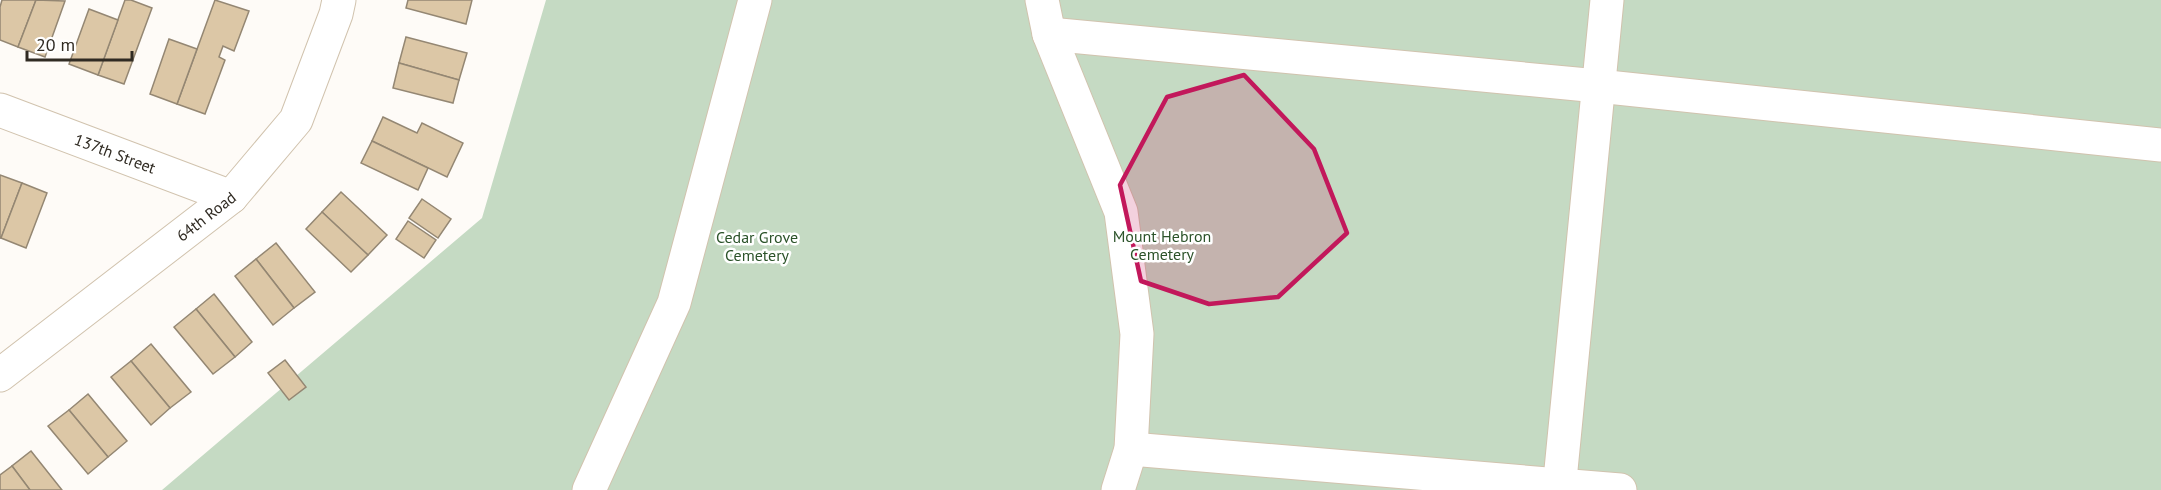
<svg xmlns="http://www.w3.org/2000/svg" width="2161" height="490" font-family="'PT Sans',sans-serif">
<style>
.green{fill:#c5dac3}
.building{fill:#dcc7a6;stroke:#948773;stroke-width:1.5}
.lines{fill:none;stroke-linecap:round;stroke-linejoin:round}
.minor-casing{stroke:#d1c3ae;stroke-width:35}
.minor{stroke:#fff;stroke-width:33}
.marked{fill:#c2185b;fill-opacity:0.2;stroke:#c2185b;stroke-width:4.5;stroke-linejoin:round}
.labels{text-anchor:middle;stroke-width:5;stroke-linejoin:round;paint-order:stroke}
.street-label{font-size:16px;fill:#302b23;stroke:#fff}
.park-label{font-size:16px;fill:#2c532a;stroke:#fff}
</style>
<rect width="100%" height="100%" fill="#fefbf7"/>
<path class="green" d="M546,0H2161V490H162L482,218Z"/>
<g class="building">
<path d="M2,0H36L18,47L0,40V7Z"/>
<path d="M36,0L65,1L45,57L18,47Z"/>
<path d="M125,0H131L152,8L124,84L98,75Z"/>
<path d="M215,0L249,11L234,51L223,46L219,57L225,60L205,114L177,104Z"/>
<path d="M408,0H472L466,24L406,8Z"/>
<path d="M89,9L118,20L98,75L69,64Z"/>
<path d="M406,37L467,53L459,80L399,63Z"/>
<path d="M169,39L197,49L177,104L150,94Z"/>
<path d="M399,63L459,80L453,103L393,88Z"/>
<path d="M383,117L417,133L422,123L463,143L447,177L372,141Z"/>
<path d="M372,141L428,168L418,190L361,163Z"/>
<path d="M0,175L22,183L1,238H0Z"/>
<path d="M22,183L47,193L26,248L1,238Z"/>
<path d="M341,192L387,235L368,255L322,212Z"/>
<path d="M422,199L451,219L438,238L409,218Z"/>
<path d="M322,212L368,255L351,272L306,229Z"/>
<path d="M408,221L436,240L424,258L396,239Z"/>
<path d="M276,243L315,292L294,308L256,259Z"/>
<path d="M256,259L294,308L273,325L235,276Z"/>
<path d="M214,294L252,342L235,357L196,309Z"/>
<path d="M196,309L235,357L213,374L174,327Z"/>
<path d="M151,344L191,392L170,408L131,361Z"/>
<path d="M285,360L306,387L289,400L268,373Z"/>
<path d="M131,361L170,408L151,425L111,377Z"/>
<path d="M88,394L127,441L108,457L69,410Z"/>
<path d="M69,410L108,457L88,474L48,426Z"/>
<path d="M31,451L62,490H30L12,466Z"/>
<path d="M12,466L30,490H0V475Z"/>
</g>
<g class="lines">
<defs>
<g id="minor">
<path d="M1042,0L1049,34L1121,212L1137,334L1131,449L1118,490"/>
<path d="M1049,34L1598,86L2161,145"/>
<path id="s1" d="M0,110L231,197"/>
<path id="s2" d="M0,375L231,197L296,120L336,14L339,0"/>
<path d="M1131,449L1620,490"/>
<path d="M589,490L674,303L755,0"/>
<path d="M1559,490L1607,0"/>
</g>
</defs>
<use href="#minor" class="minor-casing"/>
<use href="#minor" class="minor"/>
</g>
<path class="marked" d="M1244,75L1314,149L1347,233L1278,297L1209,304L1141,281L1120,185L1167,97Z"/>
<g class="labels">
<g class="street-label">
<text dy="6" stroke="none"><textPath href="#s1" startOffset="123">137th Street</textPath></text>
<text dy="6" stroke="none"><textPath href="#s2" startOffset="260">64th Road</textPath></text>
</g>
<g class="park-label">
<text x="1162" y="242">Mount Hebron<tspan x="1162" dy="18">Cemetery</tspan></text>
<text x="757" y="243">Cedar Grove<tspan x="757" dy="18">Cemetery</tspan></text>
</g>
</g>
<path d="M27 51v9h105v-9" fill="none" stroke="#302b23" stroke-width="3"/>
<text x="36" y="51" font-size="18" fill="#302b23" stroke="#ffffff" stroke-width="4.5" paint-order="stroke">20 m</text>
</svg>
